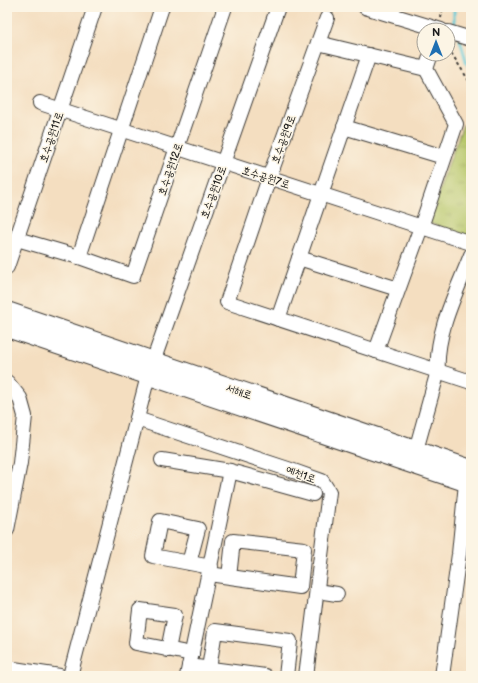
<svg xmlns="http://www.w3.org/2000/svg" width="478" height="683" font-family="'Balsamiq Sans','Poor Story',sans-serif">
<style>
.park{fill:url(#park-tufts);stroke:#6a7243}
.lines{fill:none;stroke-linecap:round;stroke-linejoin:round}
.stream{stroke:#5ec9d8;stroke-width:3}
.minor-casing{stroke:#3c3935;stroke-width:16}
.major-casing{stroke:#3c3935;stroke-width:20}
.path{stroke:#3c3935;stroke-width:2;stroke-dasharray:3 3;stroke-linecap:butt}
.minor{stroke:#fff;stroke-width:14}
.major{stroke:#fff;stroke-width:18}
.labels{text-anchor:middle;stroke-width:3;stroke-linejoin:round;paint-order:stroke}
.street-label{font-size:11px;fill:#1c1c1c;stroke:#fcf5e5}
</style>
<defs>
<pattern id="park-tufts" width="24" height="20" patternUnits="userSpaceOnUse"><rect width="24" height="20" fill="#b7c76a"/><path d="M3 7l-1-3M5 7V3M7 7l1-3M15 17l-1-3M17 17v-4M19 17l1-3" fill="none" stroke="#9daa5b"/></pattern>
</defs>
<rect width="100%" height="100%" fill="#fcf5e5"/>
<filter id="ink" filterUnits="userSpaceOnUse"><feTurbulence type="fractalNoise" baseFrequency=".025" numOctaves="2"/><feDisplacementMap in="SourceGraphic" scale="8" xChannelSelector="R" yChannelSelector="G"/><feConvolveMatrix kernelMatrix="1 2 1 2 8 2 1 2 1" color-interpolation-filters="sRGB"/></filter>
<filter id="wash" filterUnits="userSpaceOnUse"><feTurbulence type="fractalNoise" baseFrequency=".012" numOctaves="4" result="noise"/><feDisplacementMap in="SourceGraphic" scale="16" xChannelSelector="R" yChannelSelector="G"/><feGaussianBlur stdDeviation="0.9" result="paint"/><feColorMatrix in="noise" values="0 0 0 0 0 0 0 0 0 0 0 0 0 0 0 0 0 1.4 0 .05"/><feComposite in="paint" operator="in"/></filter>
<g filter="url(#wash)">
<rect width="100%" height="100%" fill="#f4dec0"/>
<path class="park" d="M471,121V237L429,223L444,176L463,125Z"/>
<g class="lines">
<g class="stream">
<path d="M454,7V22L457,31"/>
<path d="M460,40L467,64L471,71"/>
</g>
</g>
</g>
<g filter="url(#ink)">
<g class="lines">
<defs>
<g id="minor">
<path d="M365,7L441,30"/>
<path d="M327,18L269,178L227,302L471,382"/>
<path d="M448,32L471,39"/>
<path d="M318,43L426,69"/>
<path d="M40,103L471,243"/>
<path d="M344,127L444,157"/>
<path d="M17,239L79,257L133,276L225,7"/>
<path d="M79,257L162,7"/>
<path d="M299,258L398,289"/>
<path d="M7,267L95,7"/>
<path d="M278,319L369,55"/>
<path d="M376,351L421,227L456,124L426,69L431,54"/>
<path d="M7,382L20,398L25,416L20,463L7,530"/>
<path d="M137,419L288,469L322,481L329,492L306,676"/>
<path d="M416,450L438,371C435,333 457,291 471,255"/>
<path d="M162,460L230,471L313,494"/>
<path d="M189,563L198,529L160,521L153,556L211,567"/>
<path d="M209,574L300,587L304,549L233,541L229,577"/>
<path d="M317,591L337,594"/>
<path d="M168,650L175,615L140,610L136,643L192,654"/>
<path d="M189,666L265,676"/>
<path d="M7,668L60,676"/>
<path d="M209,668L215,631L290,641L286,676"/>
<path d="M70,676L148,376L278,7"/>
<path d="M187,676L230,471"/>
<path d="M442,676L459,554L466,483"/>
</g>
<g id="major">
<path d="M7,311L471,469"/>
<path d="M7,328L471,484"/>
</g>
</defs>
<use href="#minor" class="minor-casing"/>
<use href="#major" class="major-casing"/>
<g class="path">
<path d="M470,7L471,15"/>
<path d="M441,18L443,7"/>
<path d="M448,48L471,84"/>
<path d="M470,454V392"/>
</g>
<use href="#minor" class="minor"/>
<use href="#major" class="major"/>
</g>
</g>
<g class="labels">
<g class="street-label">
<text transform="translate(51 137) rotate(-71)" y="4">호수공원11로</text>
<text transform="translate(283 139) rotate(-70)" y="4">호수공원9로</text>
<text transform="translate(170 169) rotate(-71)" y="4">호수공원12로</text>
<text transform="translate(266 177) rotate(18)" y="4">호수공원7로</text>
<text transform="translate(213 192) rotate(-70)" y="4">호수공원10로</text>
<text transform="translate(239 391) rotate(19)" y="4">서해로</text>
<text transform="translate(301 474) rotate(20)" y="4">예천1로</text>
</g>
</g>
<rect width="478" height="683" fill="none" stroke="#fcf5e5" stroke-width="24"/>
<g transform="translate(436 42)"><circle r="19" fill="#fcf5e5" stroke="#a29e95"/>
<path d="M0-3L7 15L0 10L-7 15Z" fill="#1f6fb2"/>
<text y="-6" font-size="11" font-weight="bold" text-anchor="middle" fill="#1c1c1c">N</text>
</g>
</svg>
